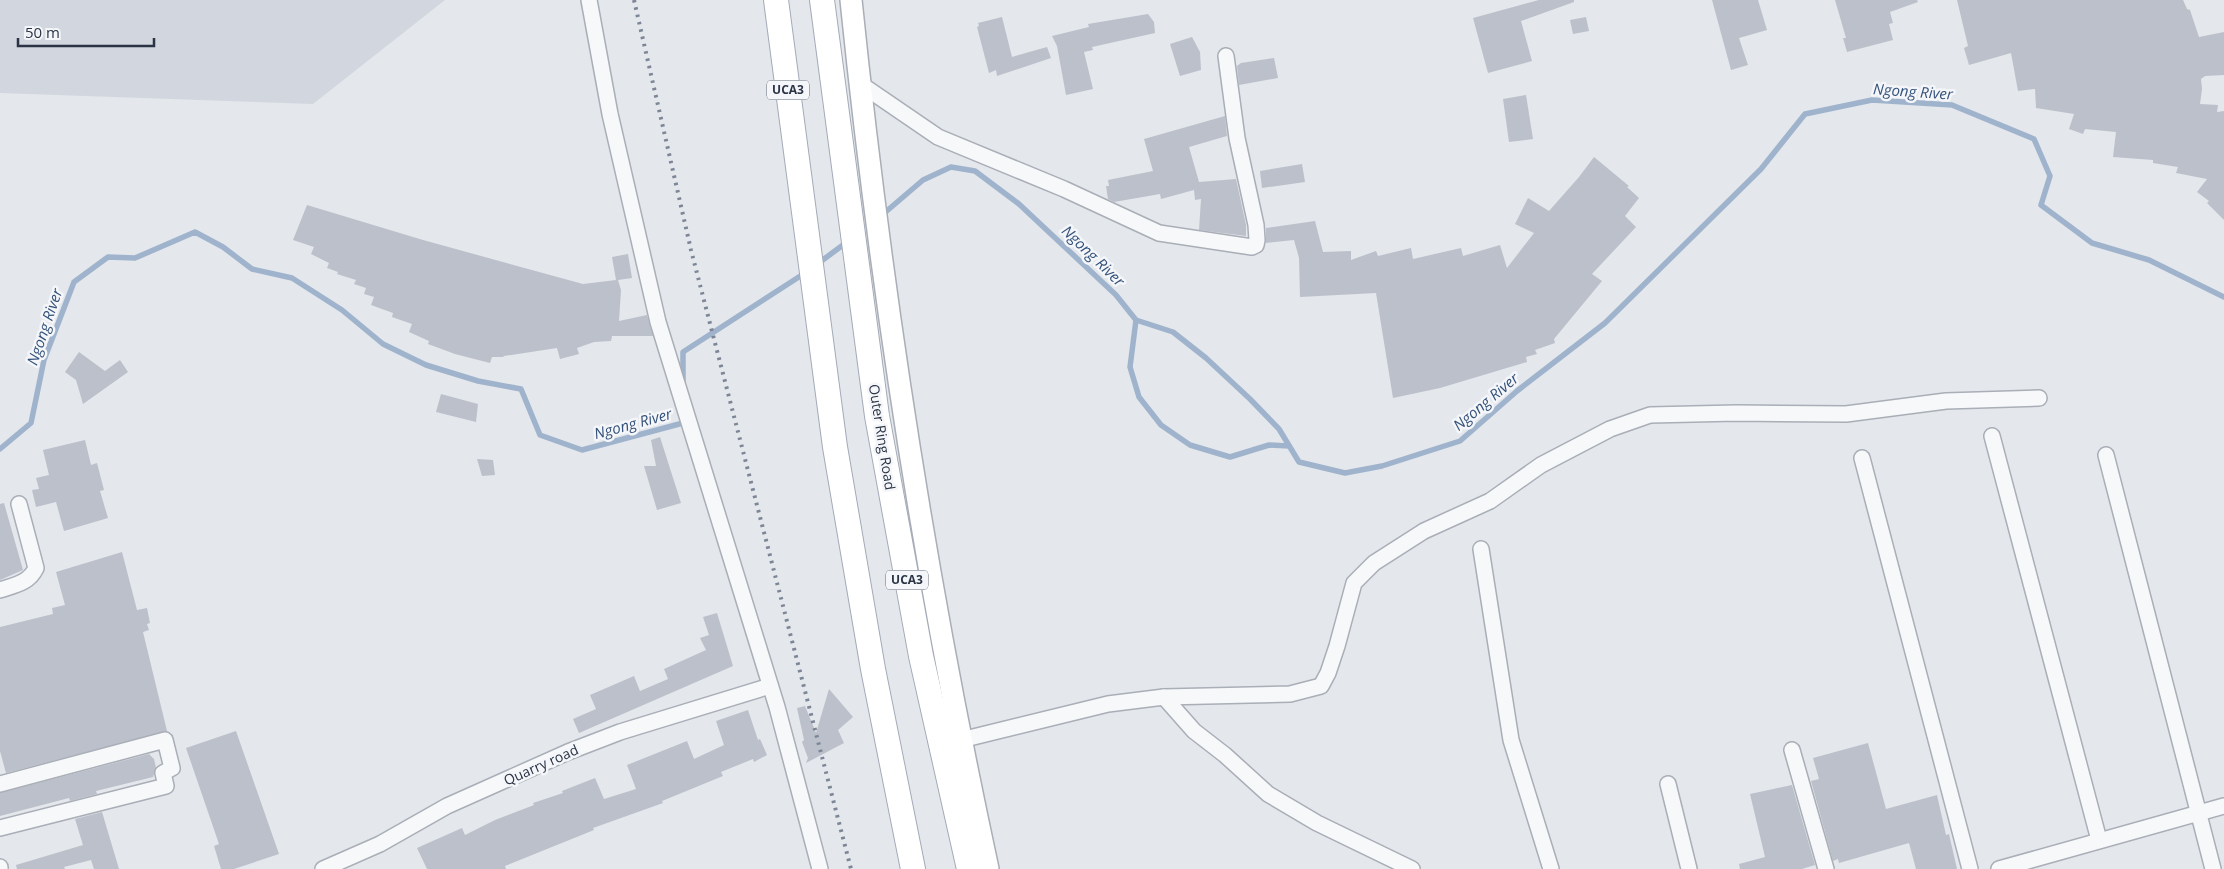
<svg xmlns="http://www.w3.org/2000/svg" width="2224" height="869" font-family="'Open Sans',sans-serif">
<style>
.built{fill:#d2d6de}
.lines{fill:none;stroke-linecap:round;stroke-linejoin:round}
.stream{stroke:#9fb4cc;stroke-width:5.5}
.building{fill:#bbc0ca}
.street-casing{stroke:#a9aeb7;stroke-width:18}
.secondary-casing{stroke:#a9aeb7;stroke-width:24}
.primary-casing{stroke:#a3abb8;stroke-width:26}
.street{stroke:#f7f8fa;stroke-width:15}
.secondary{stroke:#fff;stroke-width:21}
.primary{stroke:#fff;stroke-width:24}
.rail{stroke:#7d8696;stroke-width:4;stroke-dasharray:2.5 5;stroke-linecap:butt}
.labels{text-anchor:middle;stroke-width:5;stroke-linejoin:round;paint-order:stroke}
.shield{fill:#f4f6f9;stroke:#676e7b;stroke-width:1}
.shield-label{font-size:12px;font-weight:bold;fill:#2b3445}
.street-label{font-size:14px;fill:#2b3445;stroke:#f4f6f9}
.water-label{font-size:15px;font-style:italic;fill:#34527a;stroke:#f4f6f9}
</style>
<rect width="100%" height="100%" fill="#e4e7ec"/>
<path class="built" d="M0,0H445L313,104L0,93Z"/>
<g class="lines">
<g class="stream">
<path d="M882,215L923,180L951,167L975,171L1019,204L1116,295L1136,320L1173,332L1206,358L1250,399L1279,429L1299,462L1345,473L1382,466L1460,441L1517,391L1605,323L1761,169L1805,114L1872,100L1952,105L2034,139L2050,176L2041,205L2092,243L2149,260L2224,297"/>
<path d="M816,265L847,242"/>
<path d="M1136,320L1130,367L1139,397L1161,425L1190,445L1230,457L1269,445L1289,446"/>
<path d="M683,382V352L805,273"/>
<path d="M0,449L31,423L44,360L74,282L108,257L135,258L195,232L223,247L252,269L292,278L342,310L383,344L426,365L478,381L521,389L540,435L582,450L683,423V419"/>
</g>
</g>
<g class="building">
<path d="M1539,0H1574V2L1521,21L1532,61L1488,73L1473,18Z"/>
<path d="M1712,0H1758L1767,30L1739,38L1748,65L1731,70Z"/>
<path d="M1835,0H1917L1918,2L1890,12L1893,23L1889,24L1893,40L1847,52L1843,38H1846Z"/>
<path d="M1957,0H2183L2187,9L2190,10L2199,37L2224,32V75L2205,76L2201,79L2202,89L2200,104L2218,105L2217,112L2224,111V220L2207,203L2209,201L2197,192L2207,179L2176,173L2178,167L2153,163V160L2113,157L2116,132L2085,129L2083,134L2069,129L2074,114L2036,108L2035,89L2018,91L2011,53L1969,65L1964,48L1968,46Z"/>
<path d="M1148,14L1154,22L1155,33L1092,47L1093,50L1084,52L1093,89L1066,95L1057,46L1052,36L1089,27L1088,24Z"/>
<path d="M1002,17L1012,57L1047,47L1051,58L997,76L996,70L989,73L977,27L979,26L978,23Z"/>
<path d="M1586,17L1589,31L1573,34L1570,20Z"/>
<path d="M1192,37L1200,52L1201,70L1180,76L1170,44Z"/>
<path d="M1274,58L1278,78L1239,85L1237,66L1241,63Z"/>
<path d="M1526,95L1533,139L1509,142L1503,99Z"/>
<path d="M1225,116L1227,136L1189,147L1199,182L1236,179L1246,225V236L1199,230L1201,199L1195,200L1194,190L1161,199L1160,194L1114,202L1108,199L1106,186H1109L1108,180L1153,171L1144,139Z"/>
<path d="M1594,157L1629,186L1627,187L1639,198L1625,216L1636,227L1592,274L1602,281L1554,339L1555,343L1535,350L1537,354L1526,357L1527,362L1440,388L1393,398L1376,293L1300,297L1299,258L1294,240L1266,243V228L1315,221L1323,252L1351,251V260L1376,251L1378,256L1411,248L1413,259L1461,248L1463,256L1500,245L1507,268L1534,233L1515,224L1528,198L1549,211L1579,177Z"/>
<path d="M1302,164L1305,182L1262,188L1260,171Z"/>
<path d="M307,205L423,240L583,284L616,280L612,257L628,254L632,278L618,280L621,290L619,321L647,315L653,336H612L611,341L594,342L577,348L579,354L560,359L557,348L504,356L503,357H492L490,363L455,354L428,344L429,341L409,332L412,324L392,317L393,313L371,305L374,297L364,294L366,288L354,284L356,280L337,274L338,272L327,268L329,263L311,254L314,247L293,240Z"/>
<path d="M79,352L105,371L120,360L128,372L83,404L76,380L65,372Z"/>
<path d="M441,394L478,404L476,422L436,412Z"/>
<path d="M660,437L681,503L657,510L644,466H656L651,440Z"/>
<path d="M85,440L91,465L97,463L104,490L100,491L108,518L64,531L56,502L36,507L32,490L39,489L36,478L49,475L43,450Z"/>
<path d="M477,459L493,460L495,475L482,476Z"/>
<path d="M4,503L23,570L0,580V504Z"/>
<path d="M122,552L137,610L147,608L150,623L147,624L149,630L143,632L167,731L6,773L0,751V627L53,614L52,608L65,605L56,572Z"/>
<path d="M717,613L733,666L579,733L573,719L596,709L590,695L634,676L640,691L668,679L664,669L706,650L700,638L709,635L703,617Z"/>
<path d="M829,689L853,717L838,730L844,743L806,763L808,758L802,742L804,740L797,708L805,706L816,733Z"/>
<path d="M748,710L758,740L760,739L767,755L754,762L753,759L721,772L723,776L662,801L663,803L593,828L594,830L505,866L506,869H427L417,848L462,828L465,835L495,820L534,805L533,803L563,793L562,791L595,778L604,799L636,789L627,765L687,741L694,759L724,745L716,721Z"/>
<path d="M236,731L279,854L234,869H221L214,846L219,844L186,748Z"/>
<path d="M1868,743L1886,809L1937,795L1946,835L1949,834L1957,869H1916L1909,843L1839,863L1838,859L1833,861L1811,781L1819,779L1813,758Z"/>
<path d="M149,754L154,759L156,768L153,777L96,791L97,794L70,801L69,798L0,816V793Z"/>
<path d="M1792,785L1815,865L1802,869H1740L1739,864L1765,857L1750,794Z"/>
<path d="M102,812L119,869H94L91,860L64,867L65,869H17L16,865L83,845L75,819Z"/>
</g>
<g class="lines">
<defs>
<g id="street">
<path d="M589,0L610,114L658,322L777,707L820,869"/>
<path d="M859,83L938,137L1064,189L1159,233L1252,247L1256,245L1257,240L1256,225L1237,138L1226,56"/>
<path d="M1992,436L2099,840"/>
<path d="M2106,455L2213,869"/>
<path d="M1862,458L1970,869"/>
<path d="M1481,549L1511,740L1551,869"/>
<path d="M0,590C15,585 29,583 36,568L19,504"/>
<path d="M1164,697L1290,694L1321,686L1328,673L1337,646L1354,583L1374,563L1424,531L1490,501L1541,465L1610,429L1650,415L1736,413L1846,414L1946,401L2039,398"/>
<path d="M961,740L1108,704L1164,697L1194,731L1225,755L1268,794L1317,823L1412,869"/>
<path d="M1792,750L1826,869"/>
<path d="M0,784L165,740L172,768L163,773L166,786L0,828"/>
<path d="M1668,784L1689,869"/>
<path d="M0,867V869"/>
<path d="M323,869L380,844L447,806L568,752L620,732L770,686"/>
<path d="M1999,869L2224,806"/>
</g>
<path id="secondary" d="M851,0C881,292 926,582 988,869"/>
<g id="primary">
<path d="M776,0L835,447L873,669L913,869"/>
<path d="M822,0L877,416L921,656L969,869"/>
</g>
</defs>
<use href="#street" class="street-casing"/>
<use href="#secondary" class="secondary-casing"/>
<use href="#primary" class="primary-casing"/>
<use href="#street" class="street"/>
<use href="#secondary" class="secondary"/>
<use href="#primary" class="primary"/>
<path class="rail" d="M634,0L691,250L851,869"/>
</g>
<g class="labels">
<g class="shield">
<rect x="767" y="80.5" width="42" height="19" rx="4"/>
<rect x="886" y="570.5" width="42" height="19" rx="4"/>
</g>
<g class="shield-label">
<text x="788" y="94">UCA3</text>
<text x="907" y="584">UCA3</text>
</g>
<g class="street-label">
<text transform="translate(882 437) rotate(81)" y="5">Outer Ring Road</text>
<text transform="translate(541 765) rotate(-24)" y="5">Quarry road</text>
</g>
<g class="water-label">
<text transform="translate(1913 92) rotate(4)" y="5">Ngong River</text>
<text transform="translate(1093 256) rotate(44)" y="5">Ngong River</text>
<text transform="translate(45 327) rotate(-71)" y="5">Ngong River</text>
<text transform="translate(1486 402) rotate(-40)" y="5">Ngong River</text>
<text transform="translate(633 424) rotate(-15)" y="5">Ngong River</text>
</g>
</g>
<path d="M18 38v8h136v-8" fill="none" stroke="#2b3445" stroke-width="2.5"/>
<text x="25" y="38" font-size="15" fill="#2b3445" stroke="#f4f6f9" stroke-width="4" paint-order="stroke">50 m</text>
</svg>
